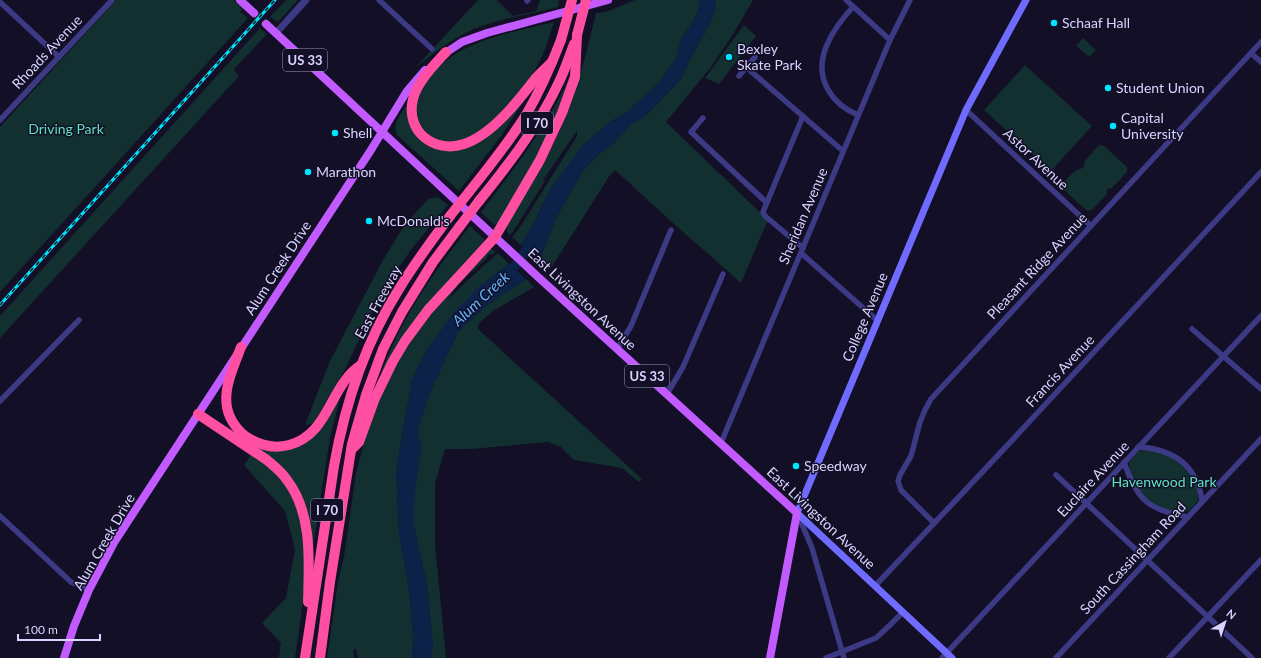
<svg xmlns="http://www.w3.org/2000/svg" width="1261" height="658" font-family="Lato,sans-serif">
<style>
.green{fill:#12302f}
.water{fill:#0c2248}
.lines{fill:none;stroke-linecap:round;stroke-linejoin:round}
.river{stroke:#0c2248;stroke-width:10}
.primary-tunnel{stroke:#312d47;stroke-width:8;stroke-dasharray:8 4;stroke-linecap:butt}
.minor{stroke:#3d3a85;stroke-width:5.5}
.tertiary{stroke:#3d3a85;stroke-width:7}
.secondary{stroke:#6f6bff;stroke-width:7}
.primary{stroke:#c25bff;stroke-width:8}
.motorway{stroke:#ff4fa3;stroke-width:10}
.rail-casing{stroke:#00e5ff;stroke-width:3}
.rail{stroke:#130f26;stroke-width:1.5;stroke-dasharray:4.5;stroke-linecap:butt}
.motorway-bridge{stroke:#ff4fa3;stroke-width:10}
.poi-dot{fill:#00e5ff;stroke:#130f26;stroke-width:1.5}
.labels{text-anchor:middle;stroke-width:3;stroke-linejoin:round;paint-order:stroke}
.shield{fill:#130f26;stroke:#9e99be;stroke-width:1}
.shield-label{font-size:13px;font-weight:bold;fill:#d9d4ff}
.poi-label{font-size:14px;fill:#d9d4ff;stroke:#130f26;text-anchor:start}
.street-label{font-size:14px;fill:#d9d4ff;stroke:#130f26}
.park-label{font-size:14px;fill:#5fe0c0;stroke:#130f26}
.water-label{font-size:15px;font-style:italic;fill:#62b6ff;stroke:#130f26}
</style>
<rect width="100%" height="100%" fill="#130f26"/>
<g class="green">
<path d="M116,0H234L243,8L240,12L248,18L0,292V127Z"/>
<path d="M286,0H298L278,22L270,17Z"/>
<path d="M478,0H497L513,16L536,11L540,0H559L558,7C531,14 499,19 474,29C451,39 432,54 413,70Z"/>
<path d="M635,0H700L698,11L693,22L682,37L676,59L659,83L628,111L610,122L583,145L542,205L533,225L521,245L512,237L519,229L577,136V131L543,180L545,181L512,233L509,235C507,232 506,230 507,227C509,213 530,188 537,174C549,154 559,132 568,111C580,80 588,46 596,13L606,12Z"/>
<path d="M716,0H753L732,36L711,67L666,122L768,220L741,283L673,223L615,170L610,175L551,268L548,270L543,266L541,256L557,216L584,169L599,154L613,144L631,124L644,117L681,79L691,57L706,31L716,9Z"/>
<path d="M554,22C549,38 544,55 535,70C521,93 478,146 448,142C434,141 424,132 418,120C414,113 416,107 417,100C418,96 417,91 419,88C421,84 426,80 429,76C461,40 509,33 554,22Z"/>
<path d="M744,25L756,36L719,84L705,78Z"/>
<path d="M260,28L267,34L234,69L239,76L0,338V316Z"/>
<path d="M1083,38L1096,50L1089,57L1076,46Z"/>
<path d="M1025,65L1092,126L1051,171L984,110Z"/>
<path d="M571,73L546,144L499,222L494,225L481,212C515,168 549,124 571,73Z"/>
<path d="M520,104L521,105L501,136L459,191L397,135C392,123 400,115 407,105H409L413,127L454,149Z"/>
<path d="M1099,145L1104,146L1127,167V172L1112,188L1107,189V194L1092,210L1087,211L1062,188C1064,179 1076,168 1084,168V162Z"/>
<path d="M435,197L439,198L448,205L413,247L391,278L378,301L344,371L315,421L311,424L305,425L330,361L383,260L404,226L428,199Z"/>
<path d="M470,226L484,239L483,242L433,298L384,371L382,370C389,352 397,334 407,317C425,285 447,255 470,226Z"/>
<path d="M490,249L496,251L492,255L489,254L486,259L465,278L454,290L448,300L467,281L498,253L509,264L477,289L426,351L412,380L396,471L399,532L410,596L413,635L412,658H358L356,649L353,650L354,658H327L338,581L344,557L356,473L369,424L398,359L426,319Z"/>
<path d="M526,279L534,287L493,311L479,323L478,329L642,479L639,482L622,468L574,460L561,447L548,442L471,449H445L435,483V544L446,658H430L433,647L427,585L414,527V501L418,428L429,394L458,332L486,306Z"/>
<path d="M338,397L340,398L330,438L313,546L300,496L256,448L297,446Z"/>
<path d="M1139,451C1167,445 1199,473 1198,501L1189,511C1160,517 1129,490 1129,462Z"/>
<path d="M252,453C266,463 280,474 289,489C292,494 293,499 295,504C313,553 302,608 295,658H279L281,643L262,623L286,598L295,549L285,511L244,465Z"/>
</g>
<g class="water">
<path d="M700,0H716V9L706,31L691,57L681,79L644,117L631,124L613,144L599,154L584,169L557,216L541,256L543,266L521,245L533,225L550,189L583,145L610,122L628,111L659,83L676,59L682,37L693,22L698,11Z"/>
<path d="M509,264L526,279L486,306L458,332L429,394L418,428L421,448L414,501V527L427,585L433,647L430,658H412L413,635L410,596L399,532L396,471L412,380L426,351L455,311L477,289Z"/>
</g>
<g class="lines">
<path class="river" d="M505,277L513,269L534,239"/>
<path class="primary-tunnel" d="M254,13L266,24"/>
<g class="minor">
<path d="M379,0L432,49"/>
<path d="M846,0L890,40"/>
<path d="M527,1L528,0"/>
<path d="M0,2L59,57"/>
<path d="M853,7C841,20 829,36 824,53C816,81 833,105 858,115"/>
<path d="M1251,53L1261,62"/>
<path d="M746,67L843,151"/>
<path d="M739,76L755,57"/>
<path d="M966,110L1091,226"/>
<path d="M803,116L763,212L765,216L803,248"/>
<path d="M703,118L691,132L766,202"/>
<path d="M0,120L112,0"/>
<path d="M801,253L878,321"/>
<path d="M1192,329L1261,389"/>
<path d="M617,349L631,326L671,230"/>
<path d="M667,394L683,367L723,274"/>
<path d="M0,401L79,320"/>
<path d="M721,443L890,40L910,0"/>
<path d="M1138,447C1173,449 1197,465 1202,501"/>
<path d="M1124,462C1137,500 1148,510 1188,517"/>
<path d="M1056,475L1252,658"/>
<path d="M798,515L812,548L844,658"/>
<path d="M0,516L71,582L89,590"/>
<path d="M934,523L901,490L898,481L900,475L911,456L920,422L925,410L931,399L1261,42"/>
<path d="M875,586L1003,450L1261,172"/>
<path d="M826,658L876,638L889,626L903,612"/>
<path d="M942,658L1261,316"/>
<path d="M1056,658L1261,439"/>
<path d="M1169,658L1261,560"/>
</g>
<path class="tertiary" d="M276,33L306,0"/>
<path class="secondary" d="M952,658L797,513L966,110L1026,0"/>
<g class="primary">
<path d="M240,0L254,13"/>
<path d="M266,24L537,276L797,513L770,658"/>
<path d="M441,56L462,42L487,33L608,0"/>
<path d="M64,658L74,626L89,590L115,541L371,150L407,91L425,70"/>
</g>
<g class="motorway">
<path d="M446,52C435,64 417,82 413,99C405,131 434,154 464,144C492,135 518,101 535,79C540,73 547,67 552,62"/>
<path d="M469,192C489,167 509,142 526,115C540,91 551,66 561,40"/>
<path d="M479,201C509,164 539,125 559,82C565,70 569,57 574,44"/>
<path d="M241,347C229,379 213,409 245,436"/>
<path d="M198,414L267,460C274,466 282,472 287,480C313,514 309,562 308,602"/>
<path d="M240,433C255,443 270,450 289,445C330,434 329,386 361,365"/>
<path d="M351,450L359,442L375,398L393,361L405,341L428,310L495,237L540,160L562,113L575,77L577,35"/>
<path d="M305,658L334,466C345,404 365,343 399,289C414,264 432,240 450,216"/>
<path d="M320,658L330,582L352,444L366,395L383,349L402,312L433,262L460,226"/>
</g>
<defs>
<path id="rail" d="M0,305L275,0"/>
</defs>
<use href="#rail" class="rail-casing"/>
<use href="#rail" class="rail"/>
<g class="motorway-bridge">
<path d="M577,35L586,0"/>
<path d="M561,40L572,0"/>
<path d="M450,216L469,192"/>
<path d="M460,226L479,201"/>
</g>
</g>
<g class="poi-dot">
<circle cx="1054" cy="23" r="4"/>
<circle cx="729" cy="57" r="4"/>
<circle cx="1108" cy="88" r="4"/>
<circle cx="1113" cy="126" r="4"/>
<circle cx="335" cy="133" r="4"/>
<circle cx="308" cy="172" r="4"/>
<circle cx="369" cy="221" r="4"/>
<circle cx="796" cy="466" r="4"/>
</g>
<g class="labels">
<g class="shield">
<rect x="283" y="49" width="44" height="22" rx="3"/>
<rect x="521" y="112" width="32" height="22" rx="3"/>
<rect x="625" y="365" width="44" height="22" rx="3"/>
<rect x="311" y="499" width="32" height="22" rx="3"/>
</g>
<g class="shield-label">
<text x="305" y="65">US 33</text>
<text x="537" y="128">I 70</text>
<text x="647" y="381">US 33</text>
<text x="327" y="515">I 70</text>
</g>
<g class="poi-label">
<text x="1062" y="28">Schaaf Hall</text>
<text x="737" y="54">Bexley<tspan x="737" dy="16">Skate Park</tspan></text>
<text x="1116" y="93">Student Union</text>
<text x="1121" y="123">Capital<tspan x="1121" dy="16">University</tspan></text>
<text x="343" y="138">Shell</text>
<text x="316" y="177">Marathon</text>
<text x="377" y="226">McDonald's</text>
<text x="804" y="471">Speedway</text>
</g>
<g class="street-label">
<text transform="translate(47 52) rotate(-47)" y="5">Rhoads Avenue</text>
<text transform="translate(1036 159) rotate(43)" y="5">Astor Avenue</text>
<text transform="translate(803 216) rotate(-67)" y="5">Sheridan Avenue</text>
<text transform="translate(1037 266) rotate(-47)" y="5">Pleasant Ridge Avenue</text>
<text transform="translate(278 268) rotate(-57)" y="5">Alum Creek Drive</text>
<text transform="translate(582 299) rotate(43)" y="5">East Livingston Avenue</text>
<text transform="translate(378 302) rotate(-61)" y="5">East Freeway</text>
<text transform="translate(865 317) rotate(-67)" y="5">College Avenue</text>
<text transform="translate(1060 371) rotate(-47)" y="5">Francis Avenue</text>
<text transform="translate(1093 479) rotate(-47)" y="5">Euclaire Avenue</text>
<text transform="translate(821 518) rotate(43)" y="5">East Livingston Avenue</text>
<text transform="translate(104 542) rotate(-60)" y="5">Alum Creek Drive</text>
<text transform="translate(1133 558) rotate(-47)" y="5">South Cassingham Road</text>
</g>
<g class="park-label">
<text x="66" y="134">Driving Park</text>
<text x="1164" y="487">Havenwood Park</text>
</g>
<g class="water-label">
<text transform="translate(481 299) rotate(-43)" y="5">Alum Creek</text>
</g>
</g>
<g transform="translate(1225 622) rotate(39)" stroke="#130f26" stroke-width="3" paint-order="stroke">
<path d="M0-3L7 15L0 10L-7 15Z" fill="#d9d4ff"/>
<text y="-6" font-size="11" font-weight="bold" text-anchor="middle" fill="#d9d4ff">N</text>
</g>
<path d="M18 634v6h82v-6" fill="none" stroke="#d9d4ff" stroke-width="2"/>
<text x="24" y="634" font-size="12" fill="#d9d4ff" stroke="#130f26" stroke-width="3" paint-order="stroke">100 m</text>
</svg>
